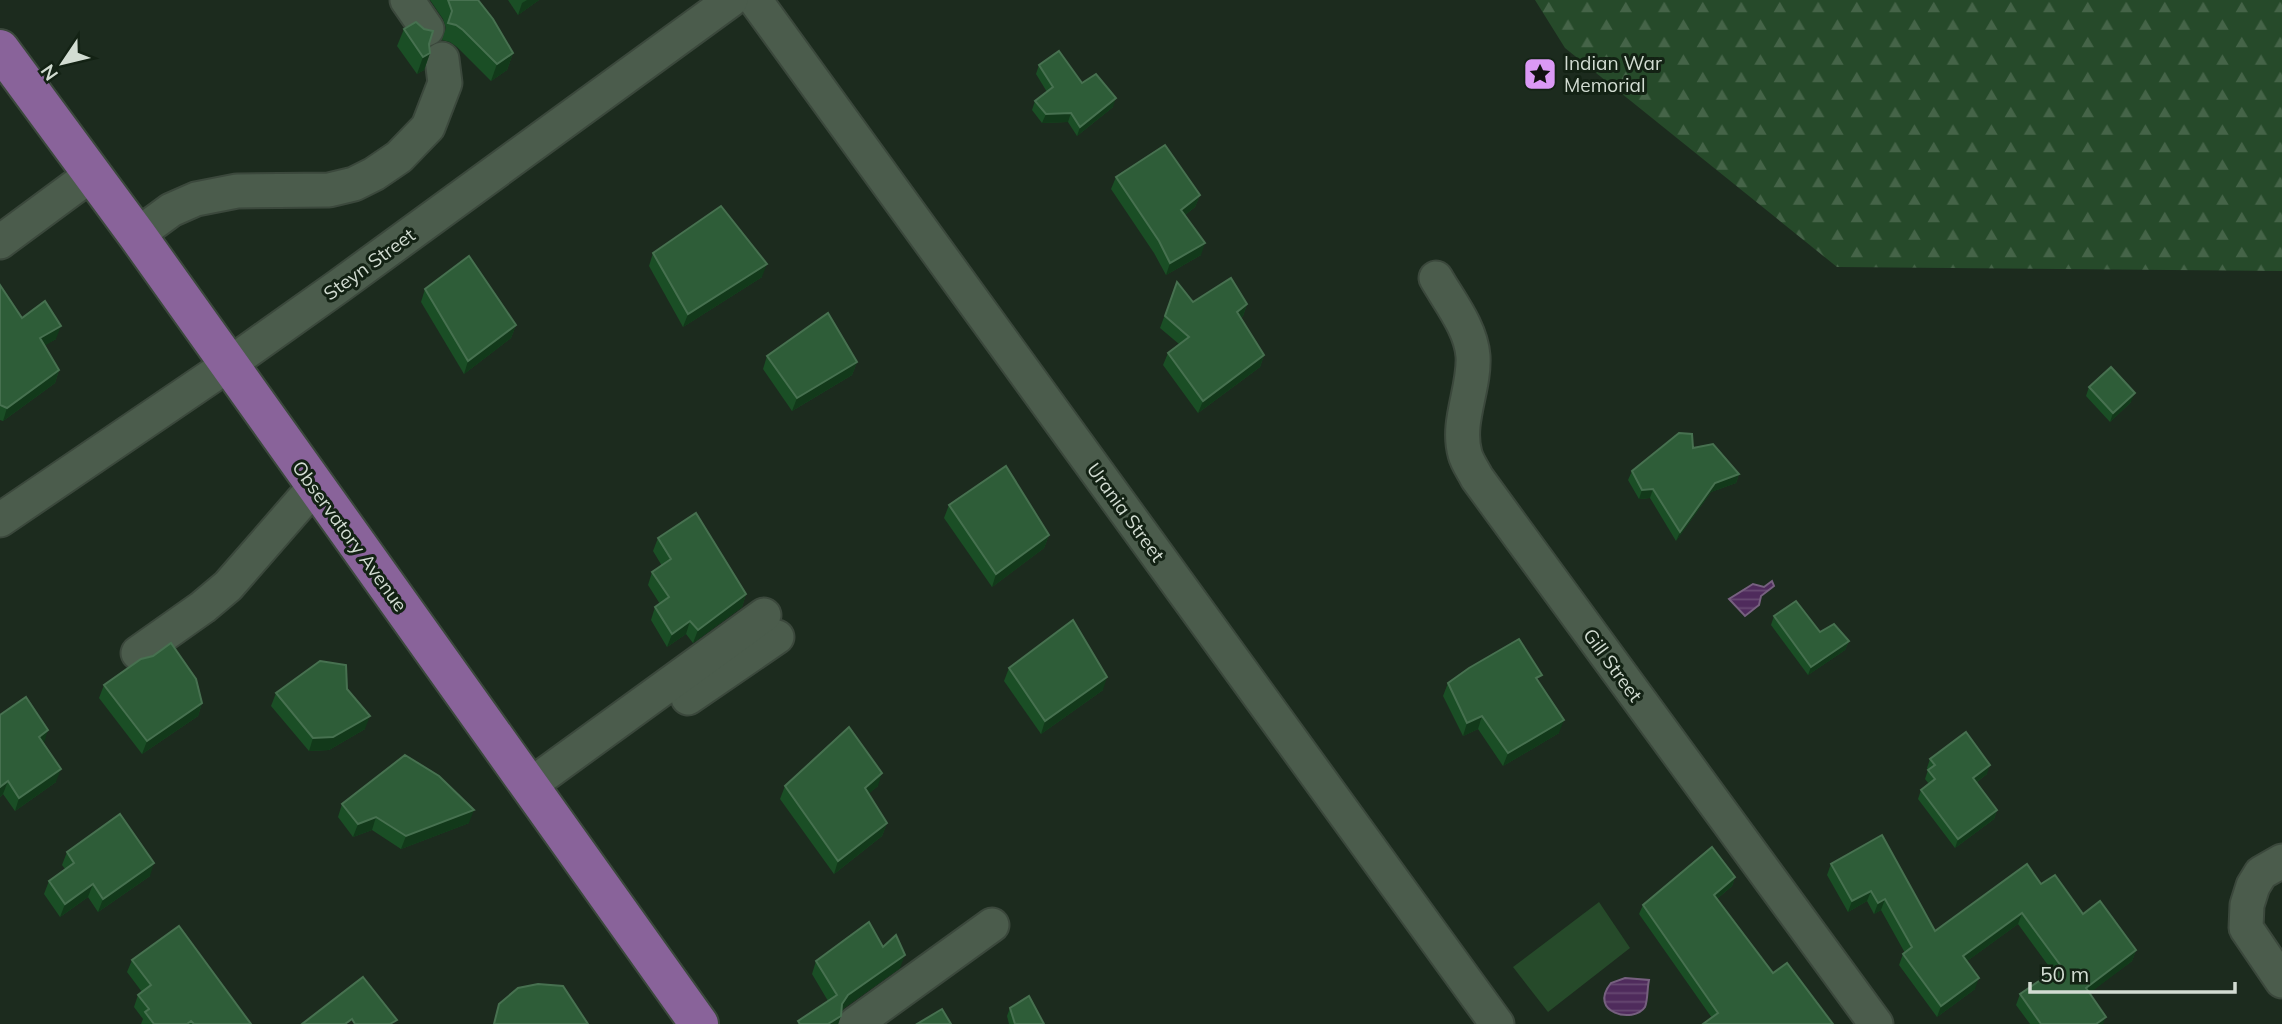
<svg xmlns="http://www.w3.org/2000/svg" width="2282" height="1024" font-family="Mulish,sans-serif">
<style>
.forest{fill:url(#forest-firs)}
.pitch{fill:#264a2a}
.water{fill:url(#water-rules);stroke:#76607f;stroke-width:2}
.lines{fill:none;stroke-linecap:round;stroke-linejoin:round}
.minor-casing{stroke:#3b483c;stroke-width:37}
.major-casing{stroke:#3b483c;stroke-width:42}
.minor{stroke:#4b5c4c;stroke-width:33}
.major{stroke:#89639a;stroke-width:38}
.wall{fill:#1a4e25}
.shaded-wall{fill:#12391a}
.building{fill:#2e5d38;stroke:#477150;stroke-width:2}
.labels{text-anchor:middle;stroke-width:6;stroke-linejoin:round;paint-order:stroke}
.poi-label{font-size:19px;fill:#d2dcd2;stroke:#132214;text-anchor:start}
.street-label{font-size:19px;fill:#d2dcd2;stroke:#132214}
</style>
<defs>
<pattern id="forest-firs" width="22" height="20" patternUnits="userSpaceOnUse" patternTransform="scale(1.75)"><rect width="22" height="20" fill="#264a2a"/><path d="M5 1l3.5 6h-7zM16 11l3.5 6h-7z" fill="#456448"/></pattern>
<pattern id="water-rules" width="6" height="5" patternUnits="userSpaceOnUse" patternTransform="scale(1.75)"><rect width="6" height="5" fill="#4f2b5c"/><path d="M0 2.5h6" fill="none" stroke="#674972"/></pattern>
</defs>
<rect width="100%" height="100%" fill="#1c2b1e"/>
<path class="forest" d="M1535,0H2282V271L1837,267L1565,48Z"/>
<path class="pitch" d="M1599,902L1630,948L1548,1012L1513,967Z"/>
<g class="water">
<path d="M1772,581L1774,586L1761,596L1759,605L1745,616L1729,599L1753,584L1764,587Z"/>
<path d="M1625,978L1649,980C1647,989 1648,999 1645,1007C1634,1024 1587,1013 1611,983Z"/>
</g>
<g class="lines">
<defs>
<g id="minor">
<path d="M407,0L427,29"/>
<path d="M755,0L1497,1024"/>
<path d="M137,235L171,210L196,199L237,191L329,190L354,184L374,174L399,157L428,127L445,83L442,59"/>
<path d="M0,242L92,174"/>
<path d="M1436,278C1449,301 1471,328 1473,356C1475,388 1456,422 1465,454C1467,462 1473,470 1477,478L1876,1024"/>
<path d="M0,520L228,365L339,286L731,0"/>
<path d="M138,653L203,607L228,586L315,486"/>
<path d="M688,698L777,637"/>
<path d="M529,786L764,615"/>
<path d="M2282,861L2261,873L2253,886L2247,905L2246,928L2282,981"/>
<path d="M855,1024L992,925"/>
</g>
<path id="major" d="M0,49L137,235L699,1024"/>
</defs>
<use href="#minor" class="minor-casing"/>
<use href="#major" class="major-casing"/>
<use href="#minor" class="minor"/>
<use href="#major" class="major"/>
</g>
<g class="wall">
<path d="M430,0H478L513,53L507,70L491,81L457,47L450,42L442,40L446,28L443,19Z"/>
<path d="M508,0H539L518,15Z"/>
<path d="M404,29L429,44L430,53L424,70L417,74L397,46Z"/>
<path d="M1039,65L1082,83L1113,107L1077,136L1068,122L1042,123L1032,110L1035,101L1047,92L1036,74Z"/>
<path d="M1116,177L1200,195L1195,207L1185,215L1201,255L1166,275L1154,253L1111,189Z"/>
<path d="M653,253L762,277L683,327L649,266Z"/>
<path d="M1177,282L1193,302L1247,304L1243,316L1241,318L1264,355L1260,367L1198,413L1163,365L1168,353L1179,344L1160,328Z"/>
<path d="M0,285L22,318L56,339L45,345L59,370L55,383L3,421L0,420Z"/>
<path d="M425,289L516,325L511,338L464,374L421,302Z"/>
<path d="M767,356L857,362L852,375L792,411L763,369Z"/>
<path d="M2089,387L2131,402L2110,422L2086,396Z"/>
<path d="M1693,448L1739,474L1736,483L1711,492L1676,541L1650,498L1639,499L1628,480L1632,471Z"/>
<path d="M949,505L1049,535L1044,548L992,587L944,518Z"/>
<path d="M658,538L746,594L742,607L693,643L686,634L667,647L651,620L655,607L660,604L648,585L652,572L662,566L653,551Z"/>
<path d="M1774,616L1849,641L1845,650L1808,675L1771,625Z"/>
<path d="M1009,668L1103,690L1041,734L1004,681Z"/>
<path d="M1539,682L1559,733L1503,766L1478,729L1463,736L1443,696L1448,683Z"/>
<path d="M104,685L202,703L198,716L142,754L99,698Z"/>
<path d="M347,689L365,729L329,750L309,751L271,706L276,693Z"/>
<path d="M0,715L44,743L56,782L15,811L3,794L0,797Z"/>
<path d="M1930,759L1987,774L1977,782L1997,810L1994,819L1955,848L1918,799L1921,790L1929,784L1925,779L1928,770L1927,768Z"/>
<path d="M785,786H878L868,794L887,823L882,836L834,874L780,799Z"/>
<path d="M342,804L469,823L401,849L372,830L353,837L338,817Z"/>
<path d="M67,852L150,876L98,912L88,897L60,917L44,894L49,881L65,869L62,865Z"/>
<path d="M1831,864L1935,931L2041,884L2136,950L2132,961L2089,993L2103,1024H2030L2016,1005L2020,994L2053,972L2018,924L1967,961L1975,989L1937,1017L1899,965L1903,954L1905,953L1881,910L1874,914L1867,901L1848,912L1827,875Z"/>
<path d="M1735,877L1732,886L1717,899L1773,973L1712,1018L1639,914L1643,905Z"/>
<path d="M883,947L900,968L844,1008L842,1011L838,1024H798V1021L828,1001L812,974L816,961Z"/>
<path d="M132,960L251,1024H141L143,1019L134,1007L138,995L142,992L127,972Z"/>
<path d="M1010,1008L1044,1024H1009L1007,1016Z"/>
</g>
<g class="shaded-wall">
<path d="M527,0H539L518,15L522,3Z"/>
<path d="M430,53L424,70L417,74L423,57Z"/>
<path d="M513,53L507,70L491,81L497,64Z"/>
<path d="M1116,98L1113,107L1077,136L1080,127Z"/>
<path d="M1071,113L1068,122L1042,123L1046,114Z"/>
<path d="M1200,195L1195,207L1176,222L1181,210Z"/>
<path d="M1205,243L1201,255L1166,275L1170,263Z"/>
<path d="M767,264L762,277L683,327L688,314Z"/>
<path d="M1247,304L1243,316L1233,324L1237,312Z"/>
<path d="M516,325L511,338L464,374L468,361Z"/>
<path d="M61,326L56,339L35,351L40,338Z"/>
<path d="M1264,355L1260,367L1198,413L1203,401Z"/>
<path d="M857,362L852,375L792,411L797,398Z"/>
<path d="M59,370L55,383L3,421L7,408Z"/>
<path d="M2135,393L2131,402L2110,422L2113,413Z"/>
<path d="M1739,474L1736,483L1711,492L1676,541L1680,532L1715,483Z"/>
<path d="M1653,489L1650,498L1639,499L1642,490Z"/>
<path d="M1049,535L1044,548L992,587L996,574Z"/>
<path d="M746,594L742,607L693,643L698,630Z"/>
<path d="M690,621L686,634L667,647L672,634Z"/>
<path d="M1849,641L1845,650L1808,675L1811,667Z"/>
<path d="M1107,677L1103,690L1041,734L1045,721Z"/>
<path d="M202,703L198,716L142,754L147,741Z"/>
<path d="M370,716L365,729L329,750L309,751L313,738Z"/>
<path d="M1482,716L1478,729L1463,736L1467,723Z"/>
<path d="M1564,720L1559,733L1503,766L1508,753Z"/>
<path d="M48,730L44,743L39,737Z"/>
<path d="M1990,765L1987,774L1970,787L1973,778Z"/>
<path d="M61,769L56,782L15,811L19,798Z"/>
<path d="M882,773L878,786L860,801L865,788Z"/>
<path d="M8,781L3,794L0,797V787Z"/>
<path d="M474,810L469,823L401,849L406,836Z"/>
<path d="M1997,810L1994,819L1955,848L1958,839Z"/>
<path d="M376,817L372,830L353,837L358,824Z"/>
<path d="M887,823L882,836L834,874L838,861Z"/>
<path d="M154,863L150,876L98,912L103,899Z"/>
<path d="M1735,877L1732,886L1711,904L1714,895Z"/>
<path d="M93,884L88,897L60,917L65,904Z"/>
<path d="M1871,891L1867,901L1848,912L1852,901Z"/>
<path d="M1885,899L1881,910L1874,914L1878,903Z"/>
<path d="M2022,913L2018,924L1959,967L1963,956Z"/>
<path d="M2136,950L2132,961L2082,999L2086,988Z"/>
<path d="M905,955L900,968L844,1008L837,1017L842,1004L848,995Z"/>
<path d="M1979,978L1975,989L1937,1017L1941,1006Z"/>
<path d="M841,1016L838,1024H828Z"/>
<path d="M2106,1017L2103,1024H2096Z"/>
</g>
<g class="building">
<path d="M448,0H478L493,19L513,53L497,64L463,30L456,25L448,23L452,11Z"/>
<path d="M416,22L424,29L433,31L429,44L430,53L423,57L404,29Z"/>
<path d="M1059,51L1082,83L1096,74L1116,98L1080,127L1071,113L1046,114L1035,101L1053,87L1039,65Z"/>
<path d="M1165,145L1200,195L1181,210L1205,243L1170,263L1159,241L1116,177Z"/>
<path d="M721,206L767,264L688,314L653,253Z"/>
<path d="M469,256L516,325L468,361L425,289Z"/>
<path d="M1231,278L1247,304L1237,312L1264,355L1203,401L1168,353L1189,337L1165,316L1177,282L1193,302Z"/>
<path d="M0,285L22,318L45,301L61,326L40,338L59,370L7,408L0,405Z"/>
<path d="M828,313L857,362L797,398L767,356Z"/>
<path d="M2111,367L2135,393L2113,413L2089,387Z"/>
<path d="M1679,433L1692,434L1693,448L1713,444L1739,474L1715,483L1680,532L1653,489L1642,490L1632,471Z"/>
<path d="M1006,466L1049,535L996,574L949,505Z"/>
<path d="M696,513L746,594L698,630L690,621L672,634L655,607L669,597L652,572L671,559L658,538Z"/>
<path d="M1796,601L1820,632L1834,624L1849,641L1811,667L1774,616Z"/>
<path d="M1073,620L1107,677L1045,721L1009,668Z"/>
<path d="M1519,639L1542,675L1536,678L1564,720L1508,753L1482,716L1467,723L1448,683L1469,668Z"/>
<path d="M171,643L196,679L202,703L147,741L104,685L141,659L153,656Z"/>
<path d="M320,661L346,665L347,689L370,716L333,737L313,738L276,693Z"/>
<path d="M26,697L48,730L39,737L61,769L19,798L8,781L0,787V715Z"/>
<path d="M849,727L882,773L865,788L887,823L838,861L785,786Z"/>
<path d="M1966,732L1990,765L1973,778L1997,810L1958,839L1921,790L1935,779L1928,770L1935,765L1930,759Z"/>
<path d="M405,755L439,776L474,810L406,836L376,817L358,824L342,804Z"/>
<path d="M120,814L154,863L103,899L93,884L65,904L49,881L74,863L67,852Z"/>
<path d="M1882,835L1935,931L2027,864L2041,884L2055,875L2083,914L2100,901L2136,950L2086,988L2106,1017L2096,1024H2041L2020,994L2061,966L2022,913L1963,956L1979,978L1941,1006L1903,954L1912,947L1885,899L1878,903L1871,891L1852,901L1831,864Z"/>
<path d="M1712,847L1735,877L1714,895L1773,973L1787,963L1833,1024H1703L1718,1013L1643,905Z"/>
<path d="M869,922L883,947L896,935L905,955L848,995L842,1004L841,1016L828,1024H800L798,1021L837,995L816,961Z"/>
<path d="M179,926L251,1024H194L191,1021L187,1024H154L145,1012L149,1009L138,995L151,985L132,960Z"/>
<path d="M363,977L397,1020L390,1024H355L352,1019L345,1024H302Z"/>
<path d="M538,984L563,986L588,1024H494L499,1004L518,988Z"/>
<path d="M1029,996L1044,1024H1015L1010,1008Z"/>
<path d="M942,1009L951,1024H917Z"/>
</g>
<defs>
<symbol id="sight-square" viewBox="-11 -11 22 22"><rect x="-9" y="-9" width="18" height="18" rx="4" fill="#db99f5" stroke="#132214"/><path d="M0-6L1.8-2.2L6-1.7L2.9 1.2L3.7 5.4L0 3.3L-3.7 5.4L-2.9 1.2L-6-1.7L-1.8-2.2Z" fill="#111"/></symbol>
</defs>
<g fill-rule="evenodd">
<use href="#sight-square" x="1521" y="55" width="38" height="38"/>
</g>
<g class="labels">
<g class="poi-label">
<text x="1564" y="70">Indian War<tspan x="1564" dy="22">Memorial</tspan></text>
</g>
<g class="street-label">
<text transform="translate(369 264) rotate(-36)" y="7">Steyn Street</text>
<text transform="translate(1126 512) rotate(54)" y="7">Urania Street</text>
<text transform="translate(350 536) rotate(54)" y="7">Observatory Avenue</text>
<text transform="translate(1613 665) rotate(54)" y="7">Gill Street</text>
</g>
</g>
<g transform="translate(63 63) rotate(235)" stroke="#132214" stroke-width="5" paint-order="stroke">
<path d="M0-5L12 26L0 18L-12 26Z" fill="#d2dcd2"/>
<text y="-10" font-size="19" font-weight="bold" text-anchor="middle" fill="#d2dcd2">N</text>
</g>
<path d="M2030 982v10h205v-10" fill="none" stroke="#d2dcd2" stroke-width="3.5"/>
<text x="2040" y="982" font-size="21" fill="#d2dcd2" stroke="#132214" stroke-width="5" paint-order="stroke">50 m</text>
</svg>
